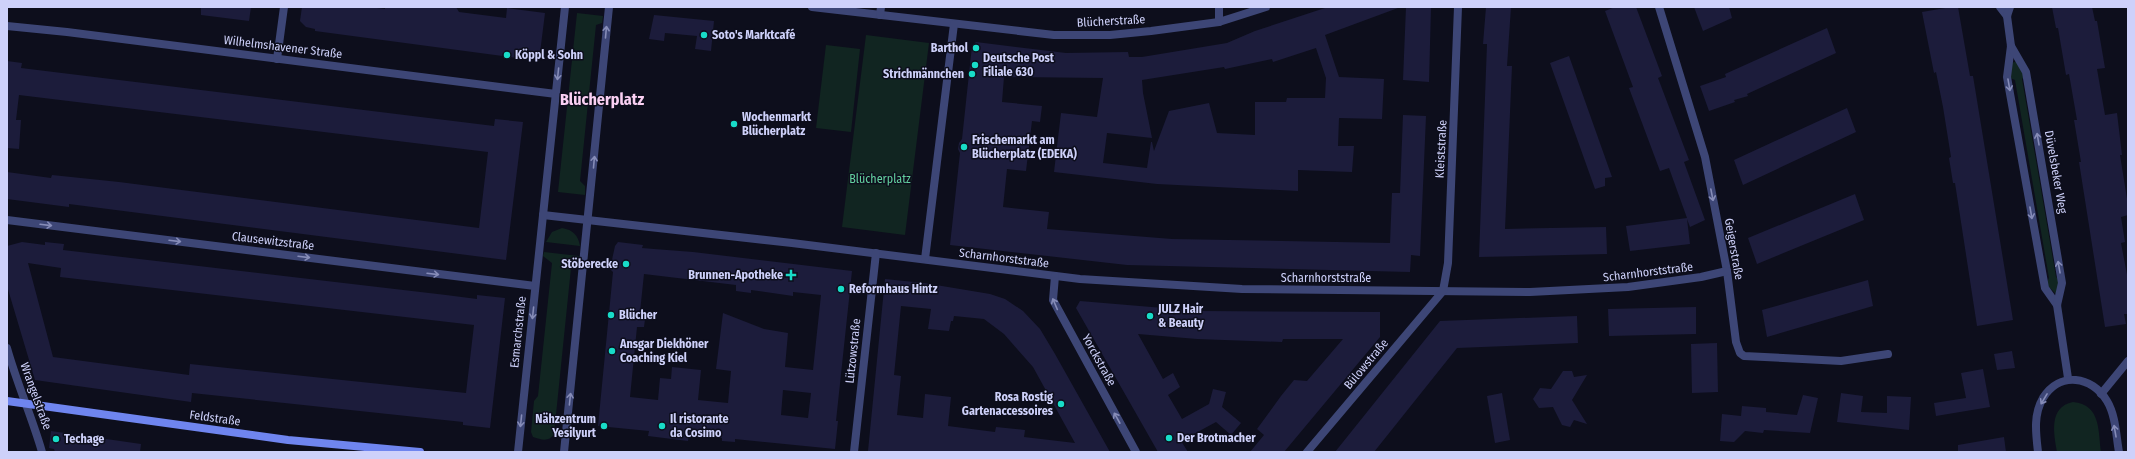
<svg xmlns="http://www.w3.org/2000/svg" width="2135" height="459" font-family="'Fira Sans Condensed',sans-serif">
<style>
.green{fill:#112521}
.building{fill:#1c1c3b;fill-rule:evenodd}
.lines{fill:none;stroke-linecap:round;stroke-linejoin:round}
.street{stroke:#3d4676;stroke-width:8}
.secondary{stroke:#6f85ef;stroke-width:8}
.oneway{stroke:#868cb8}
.poi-dot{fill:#18dcc8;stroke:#0d0e1c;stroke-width:1.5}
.labels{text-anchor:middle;stroke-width:3;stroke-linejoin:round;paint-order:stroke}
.street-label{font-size:12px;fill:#ced1fa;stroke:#0d0e1c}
.poi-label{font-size:12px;font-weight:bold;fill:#ced1fa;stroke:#0d0e1c;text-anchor:start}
.park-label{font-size:12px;fill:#63d19f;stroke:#0d0e1c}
.district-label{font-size:16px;font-weight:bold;fill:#fad0f3;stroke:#0d0e1c}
</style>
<rect width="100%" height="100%" fill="#0d0e1c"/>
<g class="green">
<path d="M577,13L603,16L602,23L596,25L580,181L585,186V195L558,192Z"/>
<path d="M866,35L929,43L905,235L842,227Z"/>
<path d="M826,45L860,49L851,132L816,128Z"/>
<path d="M2017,61L2026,75L2022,79L2056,277L2060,280L2056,294L2046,284L2049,278L2015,80L2010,78L2012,63Z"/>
<path d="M562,228C573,230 578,235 580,246L546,242L552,232Z"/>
<path d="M544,252L579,256L571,268L554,434C549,442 542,440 533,437L531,432L534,401L538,396L552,263L543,256Z"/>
<path d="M2073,402C2101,405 2098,430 2101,452H2057C2054,434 2048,407 2073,402Z"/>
</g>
<g class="building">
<path d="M201,7H251L249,21L201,15Z"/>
<path d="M302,7H369L385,9V7H456L459,12L506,18L507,8L545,13L539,61L315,31V29L306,27L300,21Z"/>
<path d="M1328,7L1398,8L1325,35L1339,77L1384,79L1382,119L1339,118L1338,146H1354L1352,172L1298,170V191L1157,184L1054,172L1061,113L1097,117L1103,78L1004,77L1002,102L1042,106L1040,122L1032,121L1026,171L1007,169L1003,207L1049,212L1047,229L1172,239L1390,243L1392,193H1400L1403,115L1426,116L1420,256L1411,255L1410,272L1127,265L950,245L960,153L958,149L959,143L962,139L972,46L976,42L1066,53L1128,52L1129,57H1142L1227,43L1255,31ZM1316,48L1326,78L1325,98H1287L1286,102H1255V135L1217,133L1209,103L1169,111L1154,151L1152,142H1151L1147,168L1103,163L1107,133L1152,138L1143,93L1142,80L1224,67L1225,69L1272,59L1273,62Z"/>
<path d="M1406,7H1431L1429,82L1403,80Z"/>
<path d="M1486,7H1511L1507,66H1512L1505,229L1606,227L1607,254L1479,257L1487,44H1483Z"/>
<path d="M1615,7H1636L1662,76L1658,78L1689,160L1684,162L1705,220L1690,227L1687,219L1690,244L1630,251L1626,226L1687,218L1669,168L1660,171L1629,88L1633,87L1605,11Z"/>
<path d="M1694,7H1729L1732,18L1703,31Z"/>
<path d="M1951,7H1958L1970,76H1973L2013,320L1977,326L1955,183H1953L1949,158L1951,157L1943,107L1936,72L1934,73L1922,12Z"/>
<path d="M2052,7H2092L2095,21H2097L2105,68L2097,69L2105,115L2117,113L2122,155H2120L2128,205V215L2121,217L2125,242L2121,243L2128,280V314H2124L2126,324L2105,327L2079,162H2081L2074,120H2077L2069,74L2066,75L2058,28H2056Z"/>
<path d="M654,15L714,21L711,51L695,49L697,36L665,33L664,41L649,39Z"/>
<path d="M1827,28L1836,53L1747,94L1748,96L1734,100L1735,102L1709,111L1700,86L1726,77L1725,74Z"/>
<path d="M1569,56L1612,177L1605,178V186L1595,189L1550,63Z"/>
<path d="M7,61L22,63L21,68L494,126L495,119L523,122L506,260L69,204V207L7,199V172L51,178L52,175L119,182L479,228L488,152L19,95L16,120H21L19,149L7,148Z"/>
<path d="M1847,108L1856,132L1743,185L1734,160Z"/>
<path d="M1855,194L1864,220L1757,264L1748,238Z"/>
<path d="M22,242L45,245V242L64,244L63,250L446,295L477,299V295L505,298L490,428L463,425V422L192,393L191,402L35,380L7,286V246ZM28,263L61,268L60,277L474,325L466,393L190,364L189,375L53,357Z"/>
<path d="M618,242L643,245L642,248L654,249L693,252L852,271L836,421H838L835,449L735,439V442L722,441V438L689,435L688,441L648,436L649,431L598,426L613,272L610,269L615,246ZM644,274L736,285V291L751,293V290L793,296V292L821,295L813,370L785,367L788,333L764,329L723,313L716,369L731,371L728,403L698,400L701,370L672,367L671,379L660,378L658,400L630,397L637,327H644L646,312H640ZM783,390L811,393L808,418L781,415Z"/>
<path d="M885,279L924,283L990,294L1005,299L1023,311L1040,329L1055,354L1110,452L868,451ZM901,306L931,309L928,329L949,331L951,321H953L954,316L984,319L1004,334L1033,367L1075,443L1024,437L1025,430L996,427L995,432L948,426L951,397L925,394L923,418L897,415L901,376L894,375Z"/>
<path d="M1868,280L1873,306L1767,337L1762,310Z"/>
<path d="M1080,301L1199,311L1380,312V337L1284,452H1250L1264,435L1257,429L1281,396L1294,380L1307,381L1343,339H1283L1282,342L1197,339L1138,334L1163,379L1173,373L1180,387L1168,395L1182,419L1209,404L1213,389L1226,392L1222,407L1241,423L1231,435L1216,422L1181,441L1188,452H1158L1076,308Z"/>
<path d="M1696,307V334L1609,336L1608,309Z"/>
<path d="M1577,316L1578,343L1457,348L1374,452H1335L1440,321Z"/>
<path d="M1717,343L1718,392L1692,393L1691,344Z"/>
<path d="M2012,351L2015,368L1997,370L1994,354Z"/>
<path d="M1983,369L1990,407L1936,416L1934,403L1966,398L1961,373Z"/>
<path d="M1563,371H1572L1574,377L1587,375L1572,400L1587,424L1574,420L1570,427L1562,425L1553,407L1539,408L1533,399L1540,388L1551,389Z"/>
<path d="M1502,393L1510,440L1495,443L1487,396Z"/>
<path d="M1841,393L1863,396L1861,412L1887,413V396L1911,397L1909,430L1837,422Z"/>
<path d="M1803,395L1818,398L1810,433L1764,430L1763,433L1745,431L1734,442L1720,441L1722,414L1741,416L1742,406L1766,408V412L1797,415Z"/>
<path d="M51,431L141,444L140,452H55L54,449L49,448Z"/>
<path d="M2004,437L2006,452H1958V445Z"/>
</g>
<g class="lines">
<g class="street">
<path d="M812,7L1054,35H1110L1151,31L1219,22L1266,7"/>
<path d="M1659,7L1705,157L1727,271L1736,342L1740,353L1744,356L1841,361L1888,354"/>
<path d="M2000,7L2007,16"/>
<path d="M2010,7L2007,16L2011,46L2007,77L2045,288L2057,305"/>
<path d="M880,15L881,7"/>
<path d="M1219,22V7"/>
<path d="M7,26L67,32L556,94"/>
<path d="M2011,46L2026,72L2062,283L2057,305L2068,378"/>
<path d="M277,59L284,7"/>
<path d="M543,215L792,243L1080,279L1242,289L1530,292L1628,287L1701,277L1727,271"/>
<path d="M7,220L535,286"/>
<path d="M925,259L954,24"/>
<path d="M1055,276L1053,300L1136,452"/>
<path d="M7,348C17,384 32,417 42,452"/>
<path d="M2101,394L2128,361"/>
<path d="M518,452L565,7"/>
<path d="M564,452L609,7"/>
<path d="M854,452L876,253"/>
<path d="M1307,452L1443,291L1448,263L1458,7"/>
<path d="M2038,452C2036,434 2033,415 2043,398C2060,371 2092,376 2107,401C2116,416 2116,436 2119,452"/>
</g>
<path class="secondary" d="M7,401L288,440L420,452"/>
</g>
<defs><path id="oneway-shaft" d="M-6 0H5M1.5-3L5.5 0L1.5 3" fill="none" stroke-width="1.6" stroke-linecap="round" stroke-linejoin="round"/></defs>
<g class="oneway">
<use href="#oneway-shaft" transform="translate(606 32) rotate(-85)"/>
<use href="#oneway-shaft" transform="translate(558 74) rotate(96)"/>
<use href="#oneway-shaft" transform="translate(2009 85) rotate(80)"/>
<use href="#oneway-shaft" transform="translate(2038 139) rotate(-100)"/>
<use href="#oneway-shaft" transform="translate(594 162) rotate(-85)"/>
<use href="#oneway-shaft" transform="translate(1712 195) rotate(79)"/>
<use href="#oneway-shaft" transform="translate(2031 213) rotate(80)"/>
<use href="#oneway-shaft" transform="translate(46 225) rotate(7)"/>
<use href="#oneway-shaft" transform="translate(175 241) rotate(7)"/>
<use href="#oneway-shaft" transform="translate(304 257) rotate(7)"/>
<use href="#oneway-shaft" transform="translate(2059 267) rotate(-100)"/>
<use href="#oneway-shaft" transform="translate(433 274) rotate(7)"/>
<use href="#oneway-shaft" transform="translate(1055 304) rotate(-113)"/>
<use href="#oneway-shaft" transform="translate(533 313) rotate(96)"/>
<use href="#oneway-shaft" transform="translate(570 399) rotate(-84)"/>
<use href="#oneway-shaft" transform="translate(2044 399) rotate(121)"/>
<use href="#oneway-shaft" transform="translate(1117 418) rotate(-119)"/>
<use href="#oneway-shaft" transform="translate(521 421) rotate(96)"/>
<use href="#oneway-shaft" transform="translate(2115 431) rotate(-100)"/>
</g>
<g class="poi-dot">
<circle cx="704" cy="35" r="4"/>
<circle cx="976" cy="48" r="4"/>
<circle cx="507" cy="55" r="4"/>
<circle cx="975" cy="65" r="4"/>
<circle cx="972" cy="74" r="4"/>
<circle cx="734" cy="124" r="4"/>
<circle cx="964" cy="147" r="4"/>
<circle cx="626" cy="264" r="4"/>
<path d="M789 269h4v4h4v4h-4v4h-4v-4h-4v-4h4z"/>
<circle cx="841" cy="289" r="4"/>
<circle cx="611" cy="315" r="4"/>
<circle cx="1150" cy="316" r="4"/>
<circle cx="612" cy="351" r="4"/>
<circle cx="1061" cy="404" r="4"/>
<circle cx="604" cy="426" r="4"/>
<circle cx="662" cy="426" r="4"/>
<circle cx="1169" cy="438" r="4"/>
<circle cx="56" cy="439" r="4"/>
</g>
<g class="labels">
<g class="street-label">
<text transform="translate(1111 21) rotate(-3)" y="4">Blücherstraße</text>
<text transform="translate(283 47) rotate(7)" y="4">Wilhelmshavener Straße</text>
<text transform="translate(1441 149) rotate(-87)" y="4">Kleiststraße</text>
<text transform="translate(2056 172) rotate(80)" y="4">Düvelsbeker Weg</text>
<text transform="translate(273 241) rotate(7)" y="4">Clausewitzstraße</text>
<text transform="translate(1734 249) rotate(80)" y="4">Geigerstraße</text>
<text transform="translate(1004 258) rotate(7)" y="4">Scharnhorststraße</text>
<text transform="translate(1648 272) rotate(-7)" y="4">Scharnhorststraße</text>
<text x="1326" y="282">Scharnhorststraße</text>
<text transform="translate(518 332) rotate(-84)" y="4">Esmarchstraße</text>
<text transform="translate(853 351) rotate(-84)" y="4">Lützowstraße</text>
<text transform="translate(1099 360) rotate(61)" y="4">Yorckstraße</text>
<text transform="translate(1366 364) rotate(-50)" y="4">Bülowstraße</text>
<text transform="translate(36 396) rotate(70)" y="4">Wrangelstraße</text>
<text transform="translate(215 418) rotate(8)" y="4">Feldstraße</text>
</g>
<g class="poi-label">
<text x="712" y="39">Soto's Marktcafé</text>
<text x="968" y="52" text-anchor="end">Barthol</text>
<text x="515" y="59">Köppl &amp; Sohn</text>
<text x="983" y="62">Deutsche Post<tspan x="983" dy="14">Filiale 630</tspan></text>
<text x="964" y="78" text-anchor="end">Strichmännchen</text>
<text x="742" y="121">Wochenmarkt<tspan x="742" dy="14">Blücherplatz</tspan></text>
<text x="972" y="144">Frischemarkt am<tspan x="972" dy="14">Blücherplatz (EDEKA)</tspan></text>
<text x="618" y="268" text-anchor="end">Stöberecke</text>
<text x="783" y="279" text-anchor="end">Brunnen-Apotheke</text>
<text x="849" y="293">Reformhaus Hintz</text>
<text x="1158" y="313">JULZ Hair<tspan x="1158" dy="14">&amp; Beauty</tspan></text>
<text x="619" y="319">Blücher</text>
<text x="620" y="348">Ansgar Diekhöner<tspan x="620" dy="14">Coaching Kiel</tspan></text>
<text x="1053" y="401" text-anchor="end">Rosa Rostig<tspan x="1053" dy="14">Gartenaccessoires</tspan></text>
<text x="596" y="423" text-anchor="end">Nähzentrum<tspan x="596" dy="14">Yesilyurt</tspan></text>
<text x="670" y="423">Il ristorante<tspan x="670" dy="14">da Cosimo</tspan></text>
<text x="1177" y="442">Der Brotmacher</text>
<text x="64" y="443">Techage</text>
</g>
<g class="park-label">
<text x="880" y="183">Blücherplatz</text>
</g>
<g class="district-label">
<text x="602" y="105">Blücherplatz</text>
</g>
</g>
<rect width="2135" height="459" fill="none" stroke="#ced1fa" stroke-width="16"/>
</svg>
